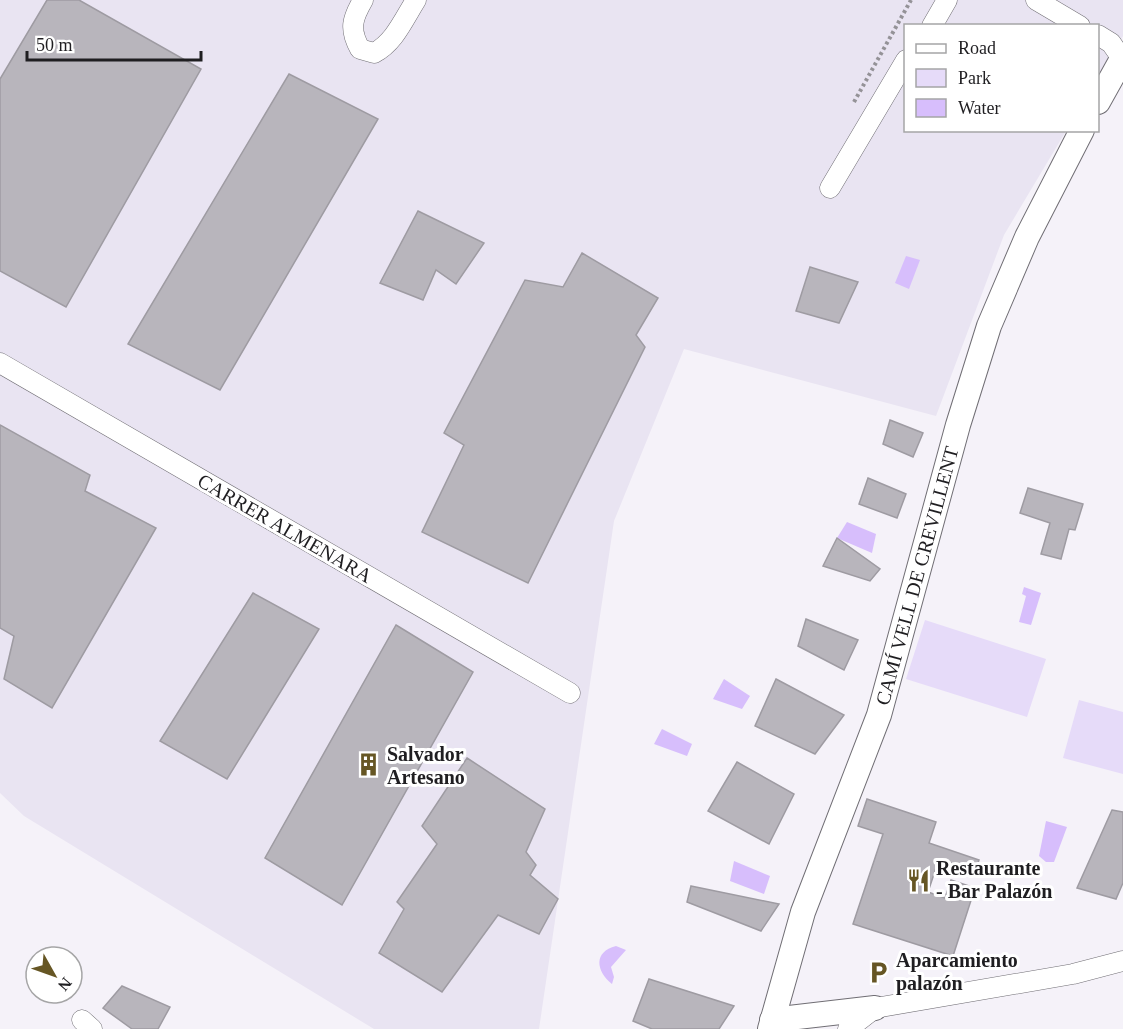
<svg xmlns="http://www.w3.org/2000/svg" width="1123" height="1029" font-family="Georgia,serif">
<style>
.built{fill:#e9e4f2}
.green{fill:#e6dbf9}
.water{fill:#d7befc}
.building{fill:#b8b5bc;stroke:#9e9ba2;stroke-width:1.5}
.lines{fill:none;stroke-linecap:round;stroke-linejoin:round}
.minor-casing{stroke:#706e74;stroke-width:21}
.tertiary-casing{stroke:#706e74;stroke-width:26}
.path{stroke:#949297;stroke-width:4;stroke-dasharray:3 3;stroke-linecap:butt}
.minor{stroke:#fff;stroke-width:20}
.tertiary{stroke:#fff;stroke-width:24}
.labels{text-anchor:middle;stroke-width:6;stroke-linejoin:round;paint-order:stroke}
.street-label{font-size:20px;fill:#1f1e21;stroke:#fff}
.poi-label{font-size:20px;font-weight:bold;fill:#1f1e21;stroke:#fff;text-anchor:start}
</style>
<rect width="100%" height="100%" fill="#f5f2f9"/>
<path class="built" d="M0,0H1123V36L1098,78V26H906V130L1066,131L1004,235L936,416L684,349L614,521L539,1029H374L24,816L0,793Z"/>
<g class="green">
<path d="M925,620L1046,659L1027,717L906,679Z"/>
<path d="M1079,700L1123,712V774L1063,758Z"/>
</g>
<g class="water">
<path d="M906,256L920,260L909,289L895,283Z"/>
<path d="M847,522L876,534L872,553L837,538Z"/>
<path d="M1024,587L1041,593L1031,625L1019,622L1026,596L1022,594Z"/>
<path d="M724,679L750,696L742,709L713,699Z"/>
<path d="M662,729L692,744L687,756L654,744Z"/>
<path d="M1046,821L1067,827L1054,862H1046L1039,856Z"/>
<path d="M734,861L770,876L764,894L730,881Z"/>
<path d="M616,946L626,950L611,967L614,977L612,984C596,971 593,952 616,946Z"/>
</g>
<g class="building">
<path d="M47,0H79L201,69L66,307L0,271V79Z"/>
<path d="M289,74L378,119L220,390L128,344Z"/>
<path d="M418,211L484,243L456,284L436,270L423,300L380,283Z"/>
<path d="M582,253L658,298L636,335L645,347L528,583L422,532L464,445L444,433L525,280L563,287Z"/>
<path d="M810,267L858,282L839,323L796,311Z"/>
<path d="M890,420L923,433L913,457L883,444Z"/>
<path d="M0,425L90,475L85,491L156,528L52,708L4,679L14,636L0,628Z"/>
<path d="M868,478L906,494L897,518L859,504Z"/>
<path d="M1028,488L1083,504L1075,530L1069,529L1061,559L1041,554L1050,523L1020,513Z"/>
<path d="M837,538L880,569L870,581L823,566Z"/>
<path d="M253,593L319,629L227,779L160,741Z"/>
<path d="M806,619L858,640L844,670L798,646Z"/>
<path d="M396,625L473,672L342,905L265,858Z"/>
<path d="M776,679L844,715L815,754L755,726Z"/>
<path d="M467,758L545,809L526,852L536,865L530,875L558,899L539,934L498,915L442,992L379,953L404,909L397,902L437,844L422,826Z"/>
<path d="M737,762L794,794L769,844L708,811Z"/>
<path d="M867,799L936,822L929,843L979,860L975,871L939,859L928,892L945,898L951,880L975,888L953,956L853,924L883,834L858,826Z"/>
<path d="M1112,810L1123,812V883L1116,899L1077,888Z"/>
<path d="M691,886L779,904L761,931L687,902Z"/>
<path d="M649,979L734,1006L719,1029H652L633,1021Z"/>
<path d="M122,986L170,1007L158,1029H132L103,1008Z"/>
</g>
<g class="lines">
<defs>
<g id="minor">
<path d="M363,0C352,19 349,29 360,49L374,53C394,43 404,19 416,0"/>
<path d="M1036,0L1080,26"/>
<path d="M932,26L947,0"/>
<path d="M1098,35L1111,43L1123,60"/>
<path d="M830,188L906,60"/>
<path d="M0,363L570,693"/>
<path d="M82,1020L92,1029"/>
<path d="M848,1029L875,1008L1073,974L1123,961"/>
</g>
<g id="tertiary">
<path d="M1098,102L1123,57"/>
<path d="M772,1020L875,1008"/>
<path id="s1" d="M770,1029L803,912L879,715L958,425L989,326L1027,237L1082,130"/>
</g>
</defs>
<use href="#minor" class="minor-casing"/>
<use href="#tertiary" class="tertiary-casing"/>
<path class="path" d="M854,102L911,0"/>
<use href="#minor" class="minor"/>
<use href="#tertiary" class="tertiary"/>
</g>
<defs>
<symbol id="building-bare" viewBox="-9 -9 18 18"><path d="M-4-6H4V6H1V3H-1V6H-4ZM-2.5-4.3h1.7v1.8h-1.7ZM.8-4.3h1.7v1.8H.8ZM-2.5-1h1.7V.8h-1.7ZM.8-1h1.7V.8H.8Z" fill="#665624" stroke="#fff" stroke-width="2.5" paint-order="stroke"/></symbol>
<symbol id="restaurant-bare" viewBox="-9 -9 18 18"><path d="M-5-6h1v4h1v-4h1v4h1v-4h1v5L-1.5 .5V6h-2V.5L-5-1ZM5-6V6H3V1.5H1.5Q1.5-4 5-6Z" fill="#665624" stroke="#fff" stroke-width="2.5" paint-order="stroke"/></symbol>
<symbol id="parking-bare" viewBox="-9 -9 18 18"><path d="M-3.5-5.5H1a3.5 3.5 0 0 1 0 7H-1V5.5H-3.5ZM-1-3.4V-.6H.8a1.4 1.4 0 0 0 0-2.8Z" fill="#665624" stroke="#fff" stroke-width="2.5" paint-order="stroke"/></symbol>
</defs>
<g fill-rule="evenodd">
<use href="#building-bare" x="352" y="748" width="33" height="33"/>
<use href="#restaurant-bare" x="902" y="864" width="33" height="33"/>
<use href="#parking-bare" x="862" y="956" width="33" height="33"/>
</g>
<g class="labels">
<g class="street-label">
<text transform="translate(285 528) rotate(30)" y="7">CARRER ALMENARA</text>
<text dy="7" stroke="none"><textPath href="#s1" startOffset="477">CAMÍ VELL DE CREVILLENT</textPath></text>
</g>
<g class="poi-label">
<text x="387" y="761">Salvador<tspan x="387" dy="23">Artesano</tspan></text>
<text x="936" y="875">Restaurante<tspan x="936" dy="23">- Bar Palazón</tspan></text>
<text x="896" y="967">Aparcamiento<tspan x="896" dy="23">palazón</tspan></text>
</g>
</g>
<rect x="904" y="24" width="195" height="108" fill="#ffffff" stroke="#a5a5a6" stroke-width="1.5"/>
<rect x="916" y="44" width="30" height="9" fill="#ffffff" stroke="#a5a5a6" stroke-width="1.5"/>
<text x="958" y="54" font-size="18" fill="#1f1e21">Road</text>
<rect x="916" y="69" width="30" height="18" fill="#e6dbf9" stroke="#a5a5a6" stroke-width="1.5"/>
<text x="958" y="84" font-size="18" fill="#1f1e21">Park</text>
<rect x="916" y="99" width="30" height="18" fill="#d7befc" stroke="#a5a5a6" stroke-width="1.5"/>
<text x="958" y="114" font-size="18" fill="#1f1e21">Water</text>
<g transform="translate(54 975) rotate(130)"><circle r="28" fill="#ffffff" stroke="#a5a5a6" stroke-width="1.5"/>
<path d="M0-4.5L10 22L0 15L-10 22Z" fill="#665624"/>
<text y="-9" font-size="16" font-weight="bold" text-anchor="middle" fill="#1f1e21">N</text>
</g>
<path d="M27 51v9h174v-9" fill="none" stroke="#1f1e21" stroke-width="3"/>
<text x="36" y="51" font-size="18" fill="#1f1e21" stroke="#ffffff" stroke-width="4.5" paint-order="stroke">50 m</text>
</svg>
